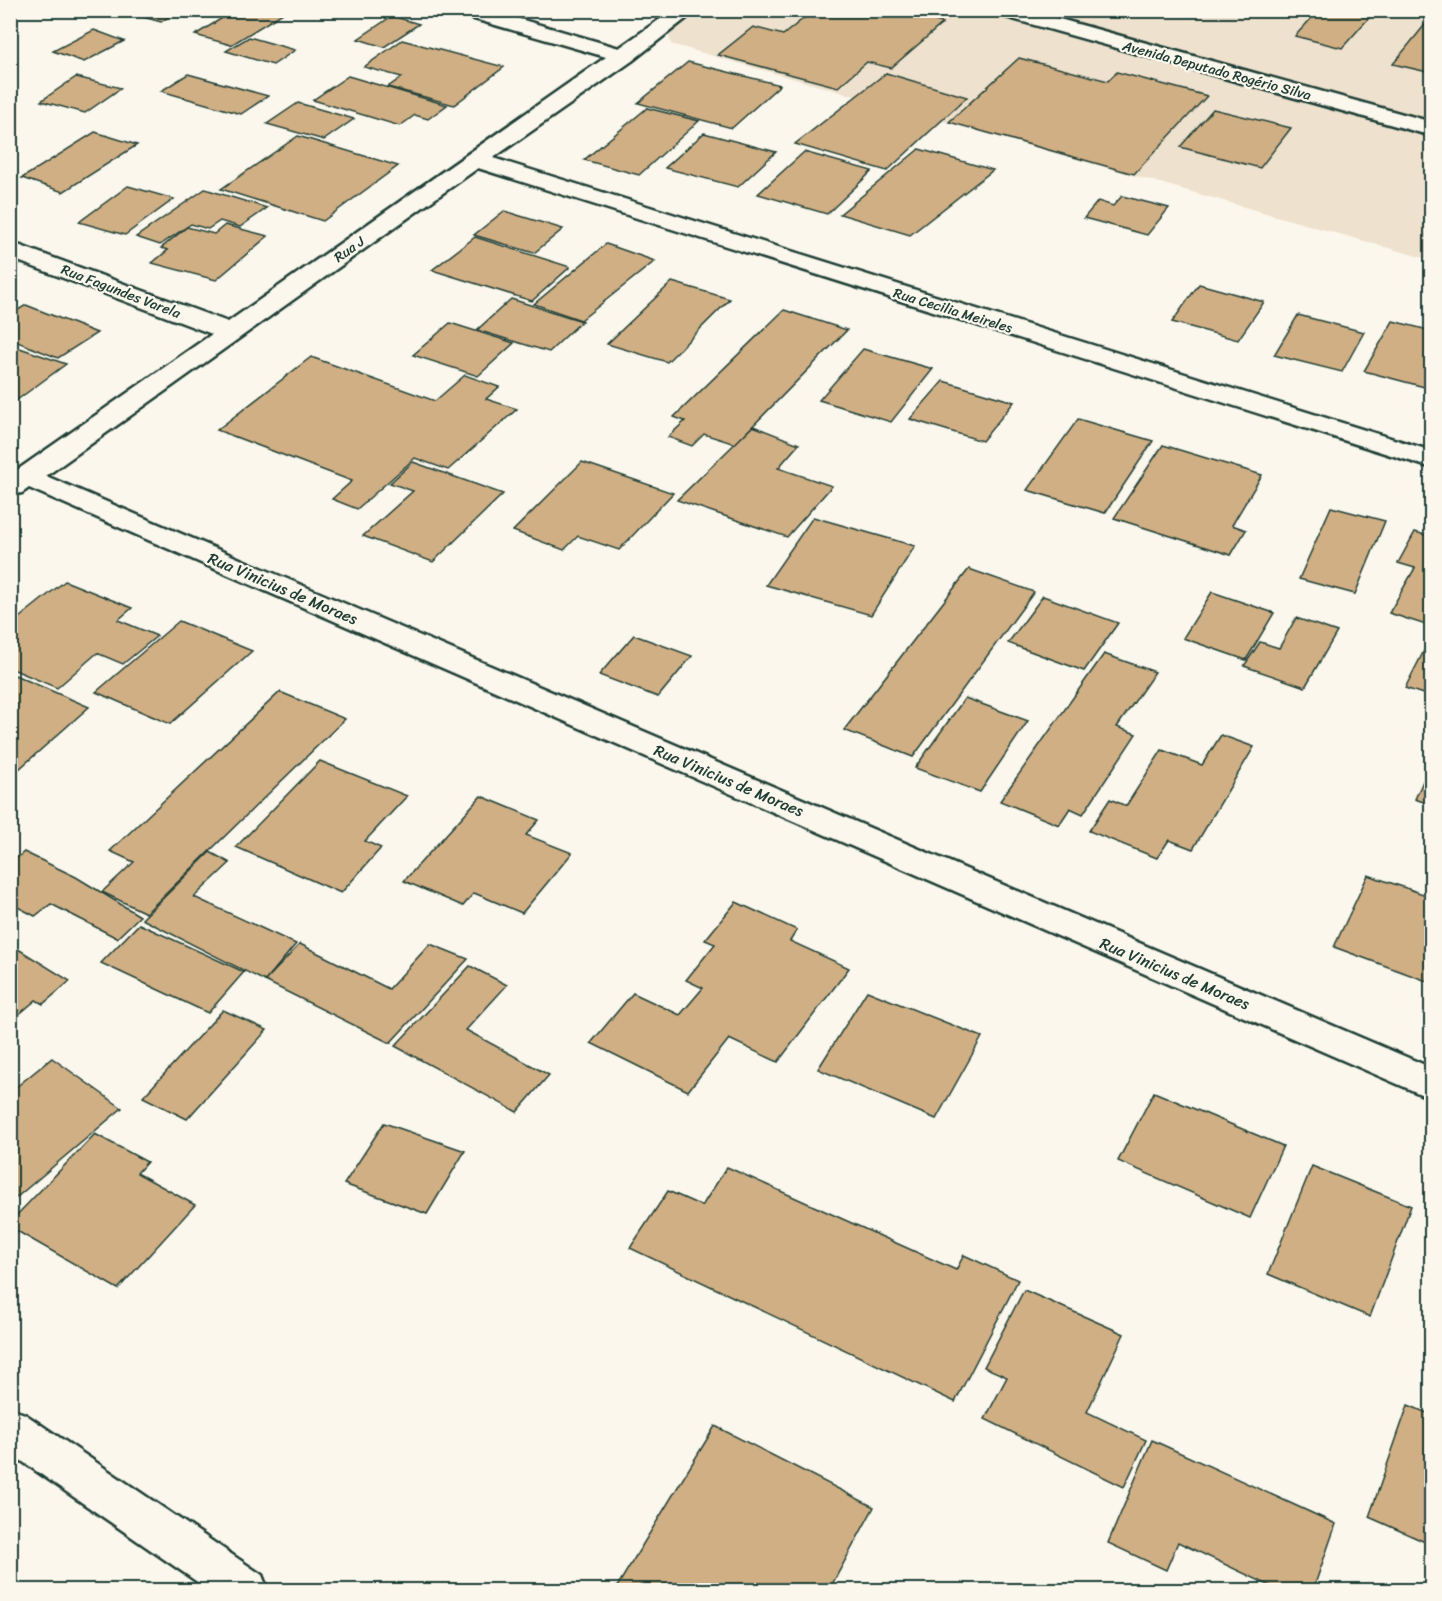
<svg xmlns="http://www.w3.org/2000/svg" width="1442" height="1601" font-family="Sriracha,sans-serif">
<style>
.built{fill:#eee1cd}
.building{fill:#d1af84;stroke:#1f3d34;stroke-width:1.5}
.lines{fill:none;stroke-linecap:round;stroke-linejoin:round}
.minor-casing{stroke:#1f3d34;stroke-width:5}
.minor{fill:#fbf7ec;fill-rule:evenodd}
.labels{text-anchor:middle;stroke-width:4.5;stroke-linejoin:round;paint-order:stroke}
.far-street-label{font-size:14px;fill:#1f3d34;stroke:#fbf7ec}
.street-label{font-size:16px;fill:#1f3d34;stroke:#fbf7ec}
</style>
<rect width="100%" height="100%" fill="#fbf7ec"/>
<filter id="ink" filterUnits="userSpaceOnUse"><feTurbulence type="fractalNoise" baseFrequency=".0167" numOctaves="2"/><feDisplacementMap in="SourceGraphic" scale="12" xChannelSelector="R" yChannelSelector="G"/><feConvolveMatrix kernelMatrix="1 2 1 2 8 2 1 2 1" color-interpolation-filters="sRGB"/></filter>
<g filter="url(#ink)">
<path class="built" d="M663,11H1431V260L671,44Z"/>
<g class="building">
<path d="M118,10H179L161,22Z"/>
<path d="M235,10H288L231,45L195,35Z"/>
<path d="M814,10H894L943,23L891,68L867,62L838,87L718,55L753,27L783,35Z"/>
<path d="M1319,10H1376L1342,48L1295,36Z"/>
<path d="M392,16L419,24L384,47L358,39Z"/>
<path d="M1432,16V73L1393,64Z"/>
<path d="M94,30L124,41L84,62L53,51Z"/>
<path d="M249,37L295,50L273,65L226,51Z"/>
<path d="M402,40L504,67L454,105L388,87L402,77L364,67Z"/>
<path d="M1019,58L1108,81L1117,72L1207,96L1134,174L949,122Z"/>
<path d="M688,62L780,85L732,128L638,103Z"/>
<path d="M886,73L967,97L887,171L795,144Z"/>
<path d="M188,74L268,96L241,114L161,91Z"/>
<path d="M348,76L447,105L428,119L415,115L400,126L313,100Z"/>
<path d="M76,77L121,88L85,113L41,101Z"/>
<path d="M298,103L354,119L324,140L267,124Z"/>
<path d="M647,108L699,121L639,175L584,160Z"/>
<path d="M1213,109L1291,128L1260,168L1180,147Z"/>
<path d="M95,132L137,145L63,192L22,178Z"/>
<path d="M704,133L776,152L738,187L665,168Z"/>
<path d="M298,136L398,166L323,221L221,189Z"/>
<path d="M919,149L993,170L910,235L840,214Z"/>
<path d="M804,152L872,171L827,214L758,194Z"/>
<path d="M128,186L174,199L125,235L79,222Z"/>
<path d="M205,189L267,208L240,227L220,221L208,229L191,224L160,245L136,237Z"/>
<path d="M1122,196L1169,208L1147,235L1084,218L1098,201L1113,206Z"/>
<path d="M504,211L563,229L534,253L474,235Z"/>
<path d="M225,225L268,236L216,280L152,263L168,250L161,248L187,227L214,234Z"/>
<path d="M475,237L570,267L532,301L432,270Z"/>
<path d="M606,244L655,261L581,320L534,304Z"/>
<path d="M672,282L730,299L667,362L607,344Z"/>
<path d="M1199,284L1264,302L1238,340L1172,322Z"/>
<path d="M511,299L582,321L549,352L477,330Z"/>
<path d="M26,305L97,333L58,358L10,339V315Z"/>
<path d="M784,310L847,330L735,444L704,434L692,446L668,437L685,421L674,417Z"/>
<path d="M1298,315L1364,332L1342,372L1274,355Z"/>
<path d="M1393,321L1432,331V389L1364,371Z"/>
<path d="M450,323L514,343L478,376L413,355Z"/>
<path d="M14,346L66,364L17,400L10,397V348Z"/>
<path d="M863,349L933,369L891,422L819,400Z"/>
<path d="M311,357L435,401L465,375L499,387L486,399L517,409L448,470L415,458L357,509L332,499L352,481L217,430Z"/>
<path d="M943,381L1014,402L982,441L910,419Z"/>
<path d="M1078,419L1153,441L1105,513L1027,490Z"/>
<path d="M753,426L799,444L778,468L832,486L787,537L677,500Z"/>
<path d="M1163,445L1262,475L1232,525L1246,530L1231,555L1114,518Z"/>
<path d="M413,462L503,494L433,562L363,536L413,491L390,483Z"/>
<path d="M582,462L673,493L619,550L578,536L564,550L513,531Z"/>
<path d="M1331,507L1385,521L1355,594L1299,579Z"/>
<path d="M813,517L915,546L871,615L766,585Z"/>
<path d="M1415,532L1432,537V627L1389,613L1415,568L1398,563Z"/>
<path d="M969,569L1034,592L913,757L844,730Z"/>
<path d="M65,581L132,608L118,620L157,636L123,664L97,653L57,688L10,668V645L14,643L10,641V625Z"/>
<path d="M1212,592L1274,613L1246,660L1183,638Z"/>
<path d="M1043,596L1118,623L1084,671L1008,643Z"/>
<path d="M1296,618L1337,632L1305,687L1244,666L1260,642L1279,648Z"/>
<path d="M179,621L252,651L170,724L96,692Z"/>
<path d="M634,635L692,656L658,697L599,675Z"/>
<path d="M1432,635V697L1405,688Z"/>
<path d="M1104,654L1155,672L1117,727L1136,734L1083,814L1070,808L1059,825L1000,801Z"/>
<path d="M10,673L89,707L10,777Z"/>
<path d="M280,692L345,719L146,913L102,892L134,862L110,851Z"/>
<path d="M965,698L1028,721L980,792L915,768Z"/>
<path d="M1221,735L1254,747L1193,849L1169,840L1157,858L1089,831L1110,799L1126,806L1162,750L1202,765Z"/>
<path d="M320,761L407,796L365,841L381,848L341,893L236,847Z"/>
<path d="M1432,761V805L1415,799Z"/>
<path d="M481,796L539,820L526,835L572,853L522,913L474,893L463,906L404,881Z"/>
<path d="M24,852L76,877L140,916L117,938L51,904L35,916L10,903V864Z"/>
<path d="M210,852L230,863L194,897L296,944L265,981L142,919Z"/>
<path d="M1368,875L1432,897V983L1334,947Z"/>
<path d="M736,902L797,930L790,941L849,968L778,1062L729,1039L688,1091L591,1043L633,993L680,1015L703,988L686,980L715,944L705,940Z"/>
<path d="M139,924L244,972L208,1013L101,963Z"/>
<path d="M10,944L70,981L43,1004L36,1000L10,1022Z"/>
<path d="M300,944L389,989L430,944L468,959L390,1043L265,981Z"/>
<path d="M470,966L507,985L466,1030L549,1075L517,1112L395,1046Z"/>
<path d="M867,991L982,1037L936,1119L818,1069Z"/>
<path d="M223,1010L267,1030L187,1119L143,1097Z"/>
<path d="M52,1058L122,1108L10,1203V1092Z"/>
<path d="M1154,1092L1283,1146L1250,1218L1118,1161Z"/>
<path d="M384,1123L465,1151L427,1214L344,1184Z"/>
<path d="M95,1134L147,1162L137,1173L195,1205L118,1289L10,1227V1222Z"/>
<path d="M1312,1166L1411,1206L1370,1317L1268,1274Z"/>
<path d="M727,1167L956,1270L964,1255L1018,1280L955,1402L630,1248L668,1191L702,1206Z"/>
<path d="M1024,1290L1124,1334L1087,1412L1146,1440L1124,1487L985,1419L1007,1377L984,1367Z"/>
<path d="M1408,1405L1432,1415V1545L1369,1517Z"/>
<path d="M715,1426L874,1507L829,1590H615Z"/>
<path d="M1152,1440L1336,1524L1313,1590H1279L1178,1542L1166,1570L1108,1543Z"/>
</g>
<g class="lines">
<defs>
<g id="minor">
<path d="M454,10H489L619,48L673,10H697L632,61L493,158L1432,451V468L478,168L46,476L1432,1068V1099L29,488L22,493L10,495V475L212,334L10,258V242L228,322L606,57L457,14Z"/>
<path d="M992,10H1027L1432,122V136L995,14Z"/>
<path d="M10,1409L25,1414L262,1575L268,1590H209L10,1453Z"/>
</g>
</defs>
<use href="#minor" class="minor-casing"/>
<use href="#minor" class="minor"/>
</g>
</g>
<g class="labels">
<g class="far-street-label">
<text transform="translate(1217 70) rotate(15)" y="5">Avenida Deputado Rogério Silva</text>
<text transform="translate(349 249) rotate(-35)" y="5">Rua J</text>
<text transform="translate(121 291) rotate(21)" y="5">Rua Fagundes Varela</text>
<text transform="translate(953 310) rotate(17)" y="5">Rua Cecilia Meireles</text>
</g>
<g class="street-label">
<text transform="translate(283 588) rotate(23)" y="6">Rua Vinicius de Moraes</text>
<text transform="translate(729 780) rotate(23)" y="6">Rua Vinicius de Moraes</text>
<text transform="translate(1175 973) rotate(23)" y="6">Rua Vinicius de Moraes</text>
</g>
</g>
<rect width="1442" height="1601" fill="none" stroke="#fbf7ec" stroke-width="36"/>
<rect x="18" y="18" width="1406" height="1565" fill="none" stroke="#1f3d34" stroke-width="2" filter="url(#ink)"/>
</svg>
